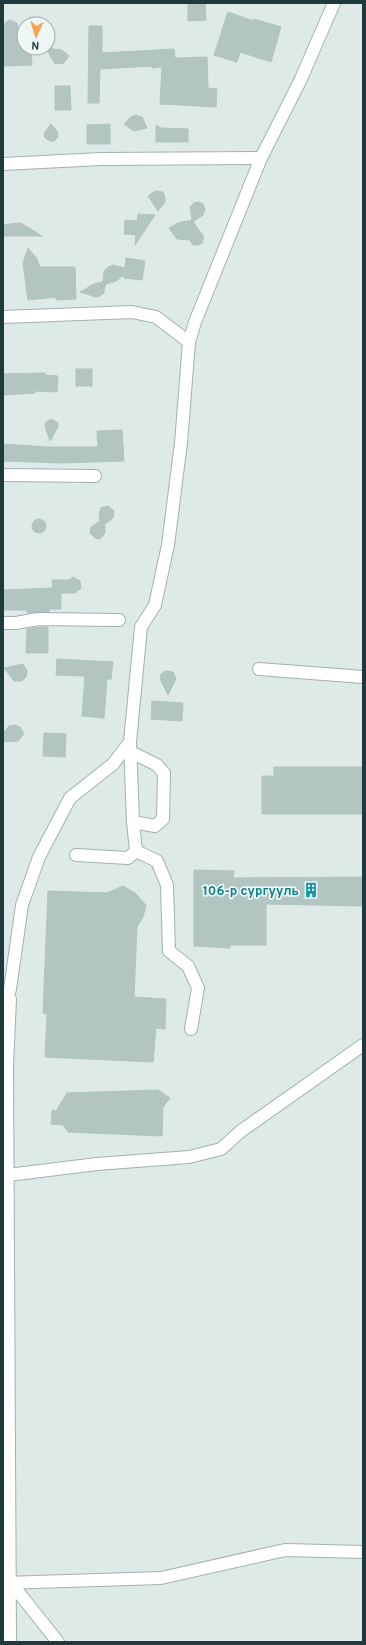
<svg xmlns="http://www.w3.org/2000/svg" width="366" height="1645" font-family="Overpass,sans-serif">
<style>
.building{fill:#b3c5c1;stroke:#b0c4c1}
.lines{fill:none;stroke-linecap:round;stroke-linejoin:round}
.minor-casing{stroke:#a0b2b0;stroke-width:14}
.minor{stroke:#fff;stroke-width:12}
.labels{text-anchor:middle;stroke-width:3.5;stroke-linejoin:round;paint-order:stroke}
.culture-label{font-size:13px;font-weight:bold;fill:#0d838f;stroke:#eef7f5;text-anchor:end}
</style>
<rect width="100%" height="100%" fill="#ddeae8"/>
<g class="building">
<path d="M188,3H205L206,20L188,21Z"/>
<path d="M228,12L253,21L254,19L281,27L271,62L240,52L237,62L214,55Z"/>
<path d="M10,20L17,23L20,37H24V48H31L32,65L3,66V26L6,22Z"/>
<path d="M89,26H102V53L174,49L175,58L207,57L208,88L217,89L216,107L160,104L162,67L152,68V66L100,69L99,103H88Z"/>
<path d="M46,48L62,50L69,56L64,63L55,64Z"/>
<path d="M55,86H70L71,110H55Z"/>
<path d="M136,115L142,117L147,128L134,131L124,124L131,117Z"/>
<path d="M51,124L57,131L58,137L54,141H50L45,138L44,133Z"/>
<path d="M110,124V144H87V125Z"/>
<path d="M156,125L161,128L188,129V142H156Z"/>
<path d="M155,191L163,192L165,197V202L158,211L148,196Z"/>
<path d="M199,202L203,204L205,209L203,215L193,222L204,237L202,243L198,245H193L190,240L177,239L169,228L178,223L192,220L190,207L194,203Z"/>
<path d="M138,214L155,215L135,245L136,235L124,234L125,220L137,221Z"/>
<path d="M18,223H21L42,236H3V225Z"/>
<path d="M28,248L37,259L40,267H75L76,299L56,300V297L28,300L23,263Z"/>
<path d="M126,258L145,261L142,280L124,278V275L116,281L106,284L103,294L100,296L96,297L80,292L94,284L103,282L104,271L108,267L113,265L125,268Z"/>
<rect x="76" y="369" width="16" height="17"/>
<path d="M45,373V375L58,376L57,392L35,391V393L3,395V374Z"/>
<path d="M52,419L58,423V427L50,441L45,426L46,422Z"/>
<path d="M122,430L124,461L62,463L3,461V444L47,447H98L97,431Z"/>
<path d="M108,506L114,511L113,518L105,524V532L103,536L99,539L95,538L90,533L91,527L100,521L99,513L101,508Z"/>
<circle cx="39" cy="526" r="7"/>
<path d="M73,577L80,581L81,588L75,593H61V609H49V612L27,613V610H3V590L53,588L52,580H69Z"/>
<path d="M39,627H48V653H26L27,629Z"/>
<path d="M57,659L113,662L111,679H107L104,718L82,716L85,676L56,675Z"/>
<path d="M23,664L27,671L26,677L22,681H14L4,668Z"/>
<path d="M165,671L173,672L176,679L168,695L160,679L161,674Z"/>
<path d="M152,701L183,703L182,721L151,719Z"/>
<path d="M15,725L20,727L24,734L18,741L3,742V733L9,726Z"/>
<path d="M44,733L66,734L65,757L43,756Z"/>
<path d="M274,767H363V814H262V776H274Z"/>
<path d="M194,870L234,871L233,878L363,877V906L266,904V945H230V948L194,946Z"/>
<path d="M123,886L135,893L146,905L143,917L137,927L134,997L166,999L165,1029L156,1028L153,1062L45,1057L47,1014L43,1013L48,891L107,893Z"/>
<path d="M158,1090L170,1098L163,1107L162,1136L68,1132L63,1125L51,1124L52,1110L56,1111L67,1093Z"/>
</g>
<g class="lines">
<defs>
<g id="minor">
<path d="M3,164L101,159L261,158"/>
<path d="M3,317L132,312L156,317L189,342"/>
<path d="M3,475L95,476"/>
<path d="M3,623H16L38,619L119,620"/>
<path d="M259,669L363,677"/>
<path d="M131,752L157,765L164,773L163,819L155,826L133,822"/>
<path d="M136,851L157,861L167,885L169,951L188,966L198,988L191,1029"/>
<path d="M76,855L128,858L136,851L133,822L130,742"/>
<path d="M10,999L7,1066L10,1642"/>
<path d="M3,1010L10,989L22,905L39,857L70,798L113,764L130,742L141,627L155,605L168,545L181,443L189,342L195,322L261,158L300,81L334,3"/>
<path d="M8,1175L97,1164L189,1157L221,1149L241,1131L363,1045"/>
<path d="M4,1583L161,1578L285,1550L363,1552"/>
<path d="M11,1583L58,1642"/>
</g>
</defs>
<use href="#minor" class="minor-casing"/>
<use href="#minor" class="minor"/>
</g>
<defs>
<symbol id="building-bare" viewBox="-9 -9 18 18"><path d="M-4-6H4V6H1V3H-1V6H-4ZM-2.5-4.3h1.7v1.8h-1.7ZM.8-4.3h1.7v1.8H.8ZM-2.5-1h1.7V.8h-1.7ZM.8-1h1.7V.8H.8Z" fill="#0f9aa8" stroke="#eef7f5" stroke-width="2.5" paint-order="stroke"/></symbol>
</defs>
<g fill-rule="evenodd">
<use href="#building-bare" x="300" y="879" width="22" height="22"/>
</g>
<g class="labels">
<g class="culture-label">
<text x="299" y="895">106-р сургууль</text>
</g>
</g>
<rect width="366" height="1645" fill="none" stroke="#1e3a3a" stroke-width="8"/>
<g transform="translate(36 36) rotate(184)"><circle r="19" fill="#eef7f5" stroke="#9babaa"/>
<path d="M0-3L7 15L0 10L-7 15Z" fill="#f9a24c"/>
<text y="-6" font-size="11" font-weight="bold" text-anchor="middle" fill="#1e3a3a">N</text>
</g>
</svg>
